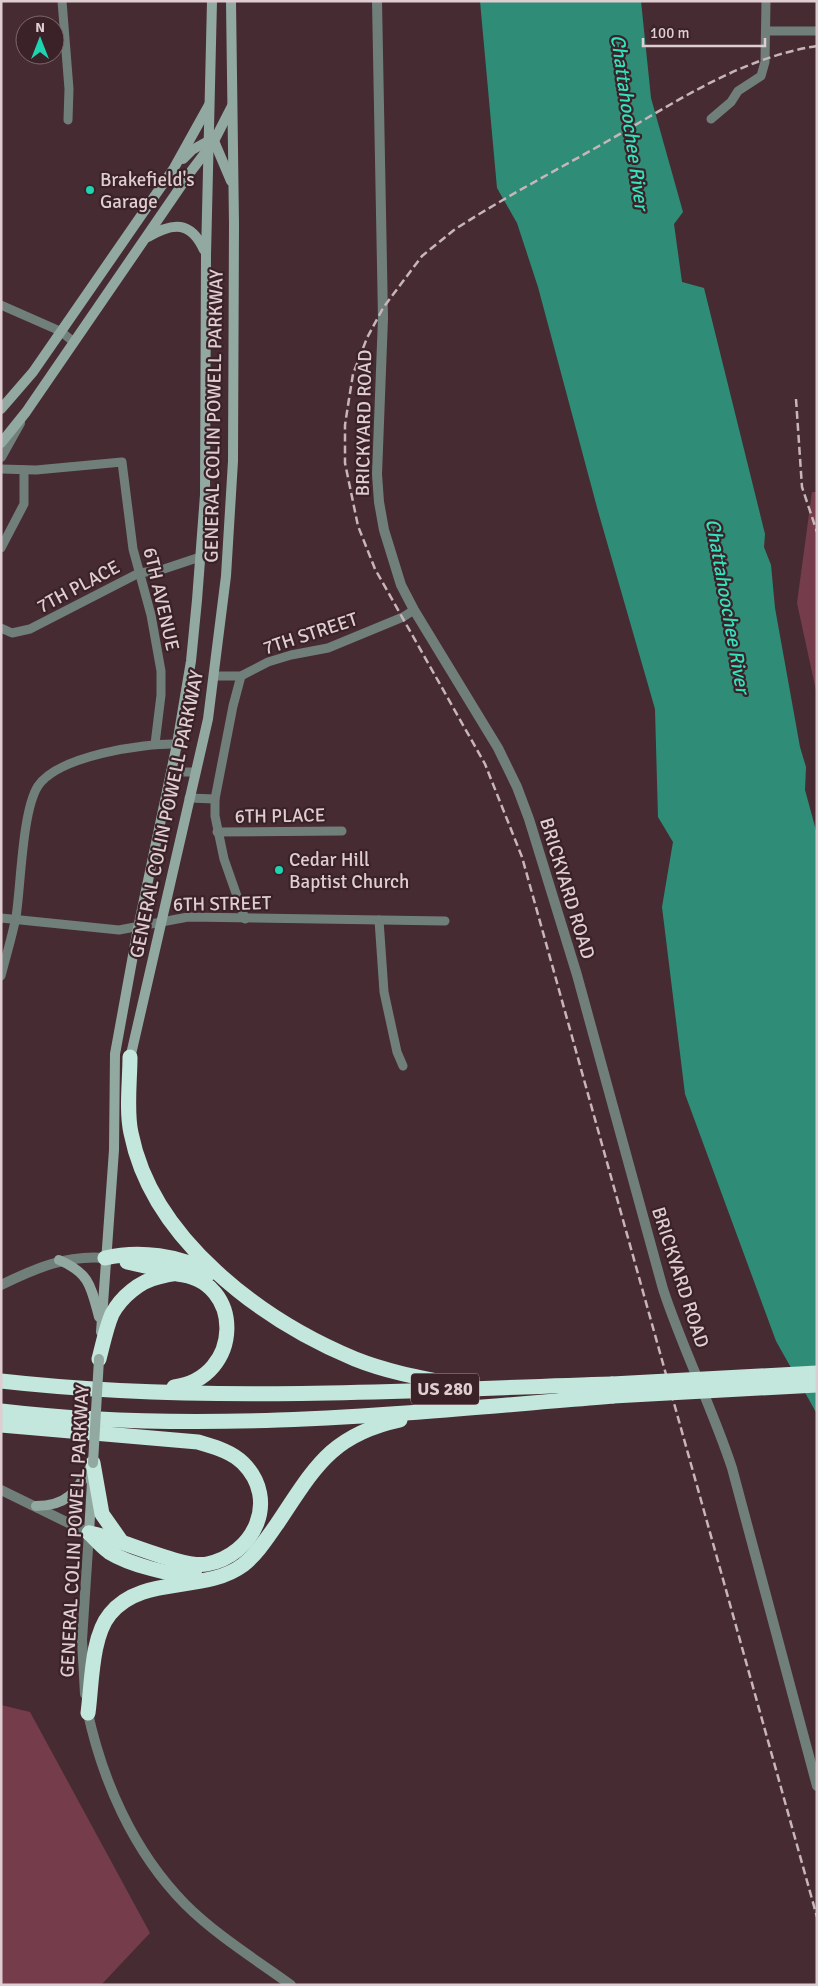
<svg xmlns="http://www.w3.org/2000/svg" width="818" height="1986" font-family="Signika,sans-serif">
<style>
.green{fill:#753d4c}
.water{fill:#2f8d77}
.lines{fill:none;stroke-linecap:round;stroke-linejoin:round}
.minor{stroke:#717f7b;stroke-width:9}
.tertiary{stroke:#717f7b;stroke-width:10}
.secondary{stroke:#92a9a2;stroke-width:10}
.motorway{stroke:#c3e7dc;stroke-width:15}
.rail{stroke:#c8b5b9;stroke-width:2.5;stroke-dasharray:8 4;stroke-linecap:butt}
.secondary-bridge{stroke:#92a9a2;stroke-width:10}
.motorway-bridge{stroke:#c3e7dc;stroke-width:15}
.poi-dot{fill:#1dd5b1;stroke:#3b2228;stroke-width:2}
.labels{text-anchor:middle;stroke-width:4.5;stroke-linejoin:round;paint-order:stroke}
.shield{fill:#3b2228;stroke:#ae9a9e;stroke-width:1}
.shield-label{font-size:18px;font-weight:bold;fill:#dfced1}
.poi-label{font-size:19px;fill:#dfced1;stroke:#3b2228;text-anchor:start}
.street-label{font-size:19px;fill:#dfced1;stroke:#3b2228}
.water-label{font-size:20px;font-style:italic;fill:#32e4bf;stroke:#3b2228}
</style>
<rect width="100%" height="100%" fill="#462c32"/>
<g class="green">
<path d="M812,492H817V695L797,603Z"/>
<path d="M1,1705L30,1712L150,1933L101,1985H1Z"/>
</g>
<path class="water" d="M480,1H641L651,98L683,212L674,224L682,282L704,288L765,534L764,547L771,565L775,608L800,747L806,767L805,790L817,834V1414L776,1341L685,1094L662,907L673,842L658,817L655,709L598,511L538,287L517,223L497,188Z"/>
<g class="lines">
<g class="minor">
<path d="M62,1L69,89L68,120"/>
<path d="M766,31H817"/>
<path d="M711,119L731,102L738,91L761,76L765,62L766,1"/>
<path d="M1,305L60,331L74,342"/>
<path d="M1,469L36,470L122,462L133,549L151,615L161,671V695L155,744"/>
<path d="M1,548L24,504V470"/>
<path d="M1,628L12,633L30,629L139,573L161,570L200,557"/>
<path d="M214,676H241L268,662L291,655L328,648L403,617L414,610"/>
<path d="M241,676L233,706L215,799V816L224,859L245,919"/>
<path d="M171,772H196"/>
<path d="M189,798L215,799"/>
<path d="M217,832L342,831"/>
<path d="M1,918L119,930L188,917L445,921"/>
<path d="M379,920L384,992L397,1052L403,1066"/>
<path d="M1,976C6,956 12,937 16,917C21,885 22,811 38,786C58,756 143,743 177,744"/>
</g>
<g class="tertiary">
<path d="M377,1L383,318L377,474L379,502L384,530L401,585L414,610L498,748L517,787L529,819L577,975L663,1289C683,1350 712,1407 732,1468L817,1786"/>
<path d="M1,457L20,423"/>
<path d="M1,1285C36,1268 66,1255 105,1258"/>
<path d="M1,1490L89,1533L82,1640L85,1694"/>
<path d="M87,1709C102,1780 133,1851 185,1904C216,1935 255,1959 291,1985"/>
</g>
<g class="secondary">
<path d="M183,159L192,150L210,140L214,141L231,181"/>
<path d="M148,237C173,222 191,221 204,250"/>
<path d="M1,409L33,372L174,168L209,105"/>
<path d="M1,443L26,412L192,170L214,141L232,106"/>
<path d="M129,1063L208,719L226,576L233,461L234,224L231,1"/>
<path d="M59,1260C90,1273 91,1287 99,1317"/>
<path d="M101,1332L114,1150L115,1054L138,928L177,744L191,661L197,600L205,495L206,255L212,1"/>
<path d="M36,1506C70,1506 77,1489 93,1463"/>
<path d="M89,1533L92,1482"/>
</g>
<g class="motorway">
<path d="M130,1057C130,1080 126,1111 131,1133C152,1239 261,1320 355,1359C385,1371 416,1377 447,1383"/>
<path d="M105,1258C139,1250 180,1255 210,1273"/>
<path d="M127,1262L172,1272"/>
<path d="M99,1359C103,1344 106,1328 112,1314C121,1297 140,1281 159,1277C164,1276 172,1273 177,1274C245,1280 243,1378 174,1387"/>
<path d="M1,1381C204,1404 409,1390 612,1384"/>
<path d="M1,1411C204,1435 410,1413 613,1396"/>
<path d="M1,1425L198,1442C214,1447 231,1451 243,1463C280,1500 254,1555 207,1564C182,1569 120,1538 89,1533"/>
<path d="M93,1463L102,1514L121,1541"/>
<path d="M89,1533C95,1539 102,1547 109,1552C130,1565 171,1575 196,1577"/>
<path d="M88,1713C92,1684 91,1637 110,1614C142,1574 204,1594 243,1565C257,1554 267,1538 277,1524C314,1469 330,1435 400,1420"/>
</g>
<g class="rail">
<path d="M817,46C739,58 673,104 606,142C555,171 503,198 454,230L422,256L383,308L367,338L353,374L349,399L345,425V463L358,526L375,569L485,764L522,857L817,1917"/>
<path d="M796,399L802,487L817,532"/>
</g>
<path class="secondary-bridge" d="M93,1463L99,1359"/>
<g class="motorway-bridge">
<path d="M612,1384L817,1373"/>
<path d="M613,1396L817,1385"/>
</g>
</g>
<g class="poi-dot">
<circle cx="90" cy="190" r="5"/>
<circle cx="279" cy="870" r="5"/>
</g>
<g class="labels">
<rect class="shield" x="411" y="1373.5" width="68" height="31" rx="4"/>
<g class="shield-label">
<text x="445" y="1395">US 280</text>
</g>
<g class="poi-label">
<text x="100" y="186">Brakefield's<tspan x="100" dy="22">Garage</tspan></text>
<text x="289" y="866">Cedar Hill<tspan x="289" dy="22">Baptist Church</tspan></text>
</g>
<g class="street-label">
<text transform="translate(213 416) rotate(-89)" y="7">GENERAL COLIN POWELL PARKWAY</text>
<text transform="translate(363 423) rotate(-89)" y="7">BRICKYARD ROAD</text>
<text transform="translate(78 586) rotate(-28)" y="7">7TH PLACE</text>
<text transform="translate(162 599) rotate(77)" y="7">6TH AVENUE</text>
<text transform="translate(310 633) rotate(-18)" y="7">7TH STREET</text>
<text transform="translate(166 814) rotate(-78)" y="7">GENERAL COLIN POWELL PARKWAY</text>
<text transform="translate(280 815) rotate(-1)" y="7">6TH PLACE</text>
<text transform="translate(568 888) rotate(73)" y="7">BRICKYARD ROAD</text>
<text transform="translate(222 903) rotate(-1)" y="7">6TH STREET</text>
<text transform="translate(681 1277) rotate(72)" y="7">BRICKYARD ROAD</text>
<text transform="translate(74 1531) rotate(-87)" y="7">GENERAL COLIN POWELL PARKWAY</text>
</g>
<g class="water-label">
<text transform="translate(630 122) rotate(82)" y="7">Chattahoochee River</text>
<text transform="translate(728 606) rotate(80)" y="7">Chattahoochee River</text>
</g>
</g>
<rect width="818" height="1986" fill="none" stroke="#dfced1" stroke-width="5"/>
<g transform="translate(40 40)"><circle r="24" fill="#3b2228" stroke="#7d676c"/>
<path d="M0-4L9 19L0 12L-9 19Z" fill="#1dd5b1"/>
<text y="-8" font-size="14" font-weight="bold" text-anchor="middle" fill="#dfced1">N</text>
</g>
<path d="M643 38v8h122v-8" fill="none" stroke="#dfced1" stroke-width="2.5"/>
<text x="650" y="38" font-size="15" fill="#dfced1" stroke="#3b2228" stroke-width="4" paint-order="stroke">100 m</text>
</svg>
